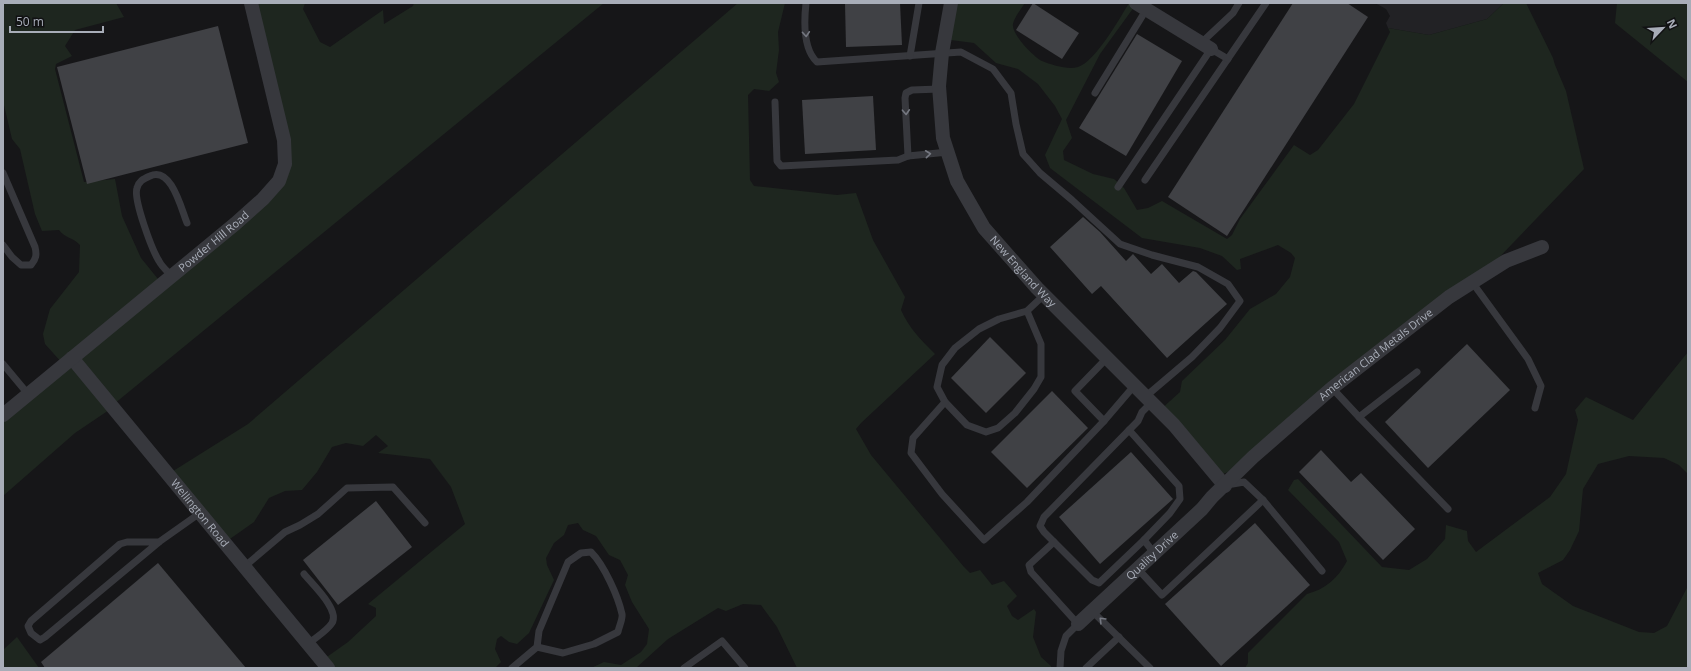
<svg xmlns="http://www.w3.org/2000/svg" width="1691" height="671" font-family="'Open Sans',sans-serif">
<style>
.built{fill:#222225}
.green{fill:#1e261f}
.building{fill:#404145}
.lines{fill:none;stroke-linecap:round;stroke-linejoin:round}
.lane{stroke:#37383d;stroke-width:7}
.street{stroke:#37383d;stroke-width:14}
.oneway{stroke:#757881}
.labels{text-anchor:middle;stroke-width:3;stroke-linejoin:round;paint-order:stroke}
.street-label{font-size:11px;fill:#a8adb8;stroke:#111113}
</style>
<rect width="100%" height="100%" fill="#161618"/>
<path class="built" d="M1375,3H1504L1487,19L1429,35L1388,28L1386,23L1390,16L1386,9Z"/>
<g class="green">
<path d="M3,3H116L124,17L75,30L65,46L72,56L56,64L55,69L84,182L115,179L122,216L141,258L158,279L266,195L286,159L253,3H305L303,9L320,42L330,47L383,10L384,24L413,6L414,3H604L114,404L112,408L75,433L3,496V414L63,364L45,344L43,334L50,309L79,272L80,245C74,238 65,238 59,230L42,231L35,214L20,149L12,139L3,101Z"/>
<path d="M738,3H785L778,32L779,50L776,73L779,82L769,91L754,89L748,95L750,180L754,186L837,195L856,193L873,240L905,297L901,310C909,328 921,340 935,354L861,423L856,429L871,455L964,567L970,573L980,570L992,585L1004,581L1017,596L1007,606L1012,616L1018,620L1034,609L1036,612L1033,637L1041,657L1051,666V668H797L777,627L761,605L743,604L726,611L718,608L668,639L636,668H591L604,662L621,665L641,652L647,644L649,629L632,602L625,585L628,575L620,560L609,555L596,536L583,530L578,523L568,525L564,535L554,543L546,558L547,565L554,580L529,633L517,644L509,642L501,636L497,639L495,649L501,662L495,668H329L324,659L348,642L376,616V608L368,604L465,524L451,487L430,459L378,453L388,446L376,435L363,446L346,443L332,447L317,472L302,490L285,491L269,498L254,522L227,541L170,473L248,424Z"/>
<path d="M949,3H1025C1021,9 1014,18 1013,24C1011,34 1034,57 1042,61C1052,65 1068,70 1078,67C1095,62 1120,18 1129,3H1137L1100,54L1066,120L1072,138L1063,151L1064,160L1093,174L1114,179L1124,188L1137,210L1148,208L1162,201L1227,239L1232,235L1240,219L1294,145L1310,155L1318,150L1354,104L1390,32L1388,28L1429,35L1487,19L1504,3H1526L1553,58L1555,65L1566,91L1584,169L1488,269L1228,472L1218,476L1159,411L1180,392L1182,381L1225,340L1250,309L1276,294L1290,277L1295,258L1291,253L1278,245L1240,259L1241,269L1237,270L1222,256L1200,248L1142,238L1050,168L1045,155L1062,119L1055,106L1038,84L1018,69L996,63L974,43L943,39Z"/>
<path d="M1617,3H1688V82L1615,23Z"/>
<path d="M1688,352V474L1679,465L1664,458L1629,456L1598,464L1583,489L1579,531L1570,550L1563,560L1538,573L1542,584L1573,606L1639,632L1654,633L1667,626L1688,586V668H1245L1248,663V653L1307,594C1326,589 1338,578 1347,561L1339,542L1288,490L1294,480L1298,479L1382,567L1409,570L1427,559L1445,539L1446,525L1467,531L1468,541L1476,552L1550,497L1566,474L1578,420L1575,410L1586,397L1633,420Z"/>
<path d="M17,637L39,668H5L4,667L3,650Z"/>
</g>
<g class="building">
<path d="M845,3H900L902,45L846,47Z"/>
<path d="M1033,3L1079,33L1062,59L1016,30Z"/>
<path d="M1293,3H1347L1368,17L1227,236L1168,197Z"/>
<path d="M218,26L248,143L87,184L57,67Z"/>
<path d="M1137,34L1182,61L1126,156L1079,128Z"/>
<path d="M873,96L876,150L805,154L802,100Z"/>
<path d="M1083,217L1100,232L1126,261L1133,254L1151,274L1162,264L1179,283L1193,271L1196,272L1227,304L1167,358L1101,286L1092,294L1050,247Z"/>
<path d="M990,337L1026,373L986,413L951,378Z"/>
<path d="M1467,344L1510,390L1428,468L1385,422Z"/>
<path d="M1052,391L1088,428L1027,488L991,452Z"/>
<path d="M1321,450L1351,482L1361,473L1415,529L1383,560L1299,472Z"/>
<path d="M1131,452L1173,499L1100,564L1059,517Z"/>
<path d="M376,501L412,547L338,605L303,560Z"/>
<path d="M1255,523L1310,585L1221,666L1165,604Z"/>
<path d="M158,563L246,668H45L41,662Z"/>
</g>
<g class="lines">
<g class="lane">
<path d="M806,3C804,21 803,49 817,62L961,52L993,69L1011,93L1016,124L1023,154L1040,173L1072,200L1120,244L1152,255L1198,267L1228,284L1240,301L1220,328L1192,357L1145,397"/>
<path d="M1201,43L1233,13L1239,3"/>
<path d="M910,56L919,3"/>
<path d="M1095,93L1146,10"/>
<path d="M775,102L777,161L781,166L898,160L908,156L948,152"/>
<path d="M908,156L905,98L906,93L912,90L939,89"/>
<path d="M3,173L35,247C37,255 36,259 31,265H21L12,257L3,245"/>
<path d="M1145,180L1266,3"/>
<path d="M1118,187L1211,49L1228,59"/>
<path d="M171,275C167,271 162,267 159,261C152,250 133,199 137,188C139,181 143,179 150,176C171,166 181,208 187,223"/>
<path d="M1472,282L1528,359L1541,386L1535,408"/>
<path d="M1027,311L1041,344V377L1034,389L1015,413L998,428L986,432L967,425L945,402L937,387L942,365L955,348L979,329L999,319L1027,311L1044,295"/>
<path d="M1107,358L1075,391L1104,421L1134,386"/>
<path d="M3,364L28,394"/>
<path d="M1332,388L1359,417L1417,372"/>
<path d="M945,402L913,438L911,453L942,494L984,540L1027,502L1104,421"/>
<path d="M1151,403L1142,412L1138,421L1044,517L1040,526L1044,532L1092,580L1099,583L1144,540L1154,553"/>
<path d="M1359,417L1448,509"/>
<path d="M1129,430L1179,486L1180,499L1170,513L1144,540"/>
<path d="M1227,485L1244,482L1263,500L1322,571"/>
<path d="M159,542H127L120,544L31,621L28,626L31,633L40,640L45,637L159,542L200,513"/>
<path d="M1054,542L1029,565L1031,572L1078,624L1066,636L1061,651L1060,668"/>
<path d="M244,567L285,532L300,525L318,514L347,488L393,487L425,523"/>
<path d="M1137,568L1162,595L1263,500"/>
<path d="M304,574C313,585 340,610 332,623C327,631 315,638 308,644"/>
<path d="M1092,611L1150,668"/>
<path d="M512,668L537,647L539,631L568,562L581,553L591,552C604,565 618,596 622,614C623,619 619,626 618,632L594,644L563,653L537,647"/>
<path d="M684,668L722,641L745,668"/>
<path d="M1086,668L1119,637"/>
</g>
<g class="street">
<path id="s1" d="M951,3L942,53L939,86L943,138L957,181L984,228L1037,288L1174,425L1225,486"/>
<path d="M1136,3L1211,49"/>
<path id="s2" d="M72,358L328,668"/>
<path id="s3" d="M3,415L235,224L263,199L279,181L285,164L284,140L251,3"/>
<path id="s4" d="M1078,624L1202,509L1212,497L1253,457L1332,388L1449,297L1506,261L1542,247"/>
</g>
</g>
<defs><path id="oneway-chevron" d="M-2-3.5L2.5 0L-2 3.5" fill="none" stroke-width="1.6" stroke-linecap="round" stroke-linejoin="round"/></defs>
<g class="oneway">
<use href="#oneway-chevron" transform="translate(806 34) rotate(86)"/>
<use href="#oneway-chevron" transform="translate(906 112) rotate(87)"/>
<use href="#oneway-chevron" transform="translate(928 154) rotate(-6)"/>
<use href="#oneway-chevron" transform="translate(1102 620) rotate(-135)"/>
</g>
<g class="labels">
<g class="street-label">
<text dy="4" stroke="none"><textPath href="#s3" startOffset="273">Powder Hill Road</textPath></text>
<text dy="4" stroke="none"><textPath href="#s1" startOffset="294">New England Way</textPath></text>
<text dy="4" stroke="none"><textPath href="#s4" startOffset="402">American Clad Metals Drive</textPath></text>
<text dy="4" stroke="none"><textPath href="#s2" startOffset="201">Wellington Road</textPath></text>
<text dy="4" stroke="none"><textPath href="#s4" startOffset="101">Quality Drive</textPath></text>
</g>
</g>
<rect width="1691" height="671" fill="none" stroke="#a8adb8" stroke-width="8"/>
<g transform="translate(1663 28) rotate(65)" stroke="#111113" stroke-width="3" paint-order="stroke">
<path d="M0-3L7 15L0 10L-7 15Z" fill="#a8adb8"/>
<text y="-6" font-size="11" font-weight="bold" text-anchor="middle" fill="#a8adb8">N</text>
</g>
<path d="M10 26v6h93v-6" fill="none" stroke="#a8adb8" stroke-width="2"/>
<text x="16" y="26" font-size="12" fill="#a8adb8" stroke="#111113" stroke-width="3" paint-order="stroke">50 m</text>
</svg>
